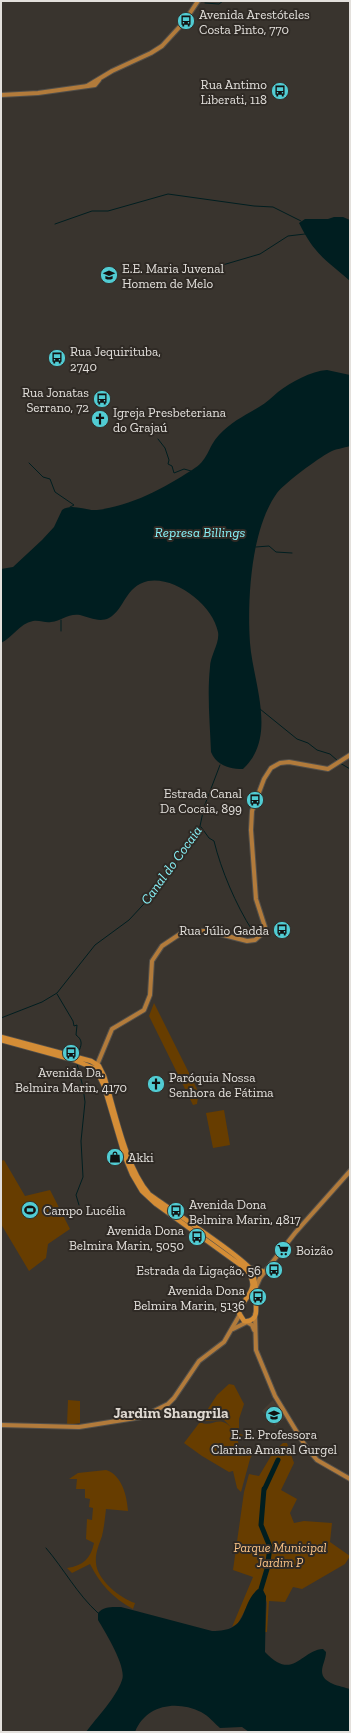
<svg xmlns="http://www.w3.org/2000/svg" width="351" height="1733" font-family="'Zilla Slab',serif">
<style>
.built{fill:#463c32}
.green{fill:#673d00}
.water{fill:#001e20}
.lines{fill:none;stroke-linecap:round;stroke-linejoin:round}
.stream{stroke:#001e20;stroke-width:1}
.river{stroke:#001e20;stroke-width:5}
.secondary-casing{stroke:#54504a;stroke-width:6}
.primary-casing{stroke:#54504a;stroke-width:6}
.secondary{stroke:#b27b3b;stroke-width:4}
.primary{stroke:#d48d36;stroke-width:4.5}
.labels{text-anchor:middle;stroke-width:4;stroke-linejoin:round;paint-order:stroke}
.poi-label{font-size:13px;fill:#e3e0dc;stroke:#2f2a25;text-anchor:start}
.park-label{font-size:13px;font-style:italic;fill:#fbc487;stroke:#2f2a25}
.water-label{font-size:14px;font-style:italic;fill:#88f3f9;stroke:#2f2a25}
.quarter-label{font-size:15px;font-weight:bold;fill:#ded8d1;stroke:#2f2a25}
</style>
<rect width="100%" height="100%" fill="#39342e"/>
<path class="built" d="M273,1400L285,1418L275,1426L262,1411Z"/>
<g class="green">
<path d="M154,1003L197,1089L198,1097L197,1104L193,1105L192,1103L149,1016Z"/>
<path d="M224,1110L230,1145L213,1148L206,1113Z"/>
<path d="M4,1160L25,1196L50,1190L70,1229L48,1244L46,1258L29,1271L1,1224V1161Z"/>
<path d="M229,1384L234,1385L244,1404L239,1419V1432L234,1431L243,1435L238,1441L239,1448L243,1451L244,1446L253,1453L250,1459L241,1492L237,1488L233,1471L229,1472L202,1456L184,1443L200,1422C213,1429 218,1412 234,1430L224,1420L200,1421L217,1395Z"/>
<path d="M68,1400L80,1401V1423L67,1425Z"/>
<path d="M283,1443H287L294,1463L281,1490L297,1499L290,1513L294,1523L304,1521L332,1523L330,1542L350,1556L345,1564L302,1589L293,1587L285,1602L269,1601L267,1632H265L267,1603L263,1590L255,1592L238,1623L232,1627L253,1577L233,1570L244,1492L249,1474L259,1476L274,1451Z"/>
<path d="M106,1470C122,1475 127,1496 128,1511L106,1509C105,1518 104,1528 102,1536C99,1545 95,1553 96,1563C97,1580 120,1598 135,1603L133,1609C113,1598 100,1584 90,1564L72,1573L67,1568C83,1566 91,1558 94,1543L86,1539L87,1519L92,1520L93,1508L89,1507L90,1499L85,1498V1489H76L77,1479H69L78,1473Z"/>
</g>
<g class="water">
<path d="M334,217H343L350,220V281C325,259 315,255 299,223L305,219H328Z"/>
<path d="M327,370L350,375V446C344,448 335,449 330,452C317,459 286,482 277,493C251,529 247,599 250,643C253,683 278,737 243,769C229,769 216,765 211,752C210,724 207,695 210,667C210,656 220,643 218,632C213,605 175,576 148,581C125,586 125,609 109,618C99,623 89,617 80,615C68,613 62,621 51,622C45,623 40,620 33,621C19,624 13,637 1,643V569L13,567L42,540L54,527L62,510C72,503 86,511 97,510C131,506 164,488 192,470C209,460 207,448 219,435C231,422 244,416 259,407C266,403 272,397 278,392C291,382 311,371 327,370Z"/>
<path d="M258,1589L263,1590L266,1596L265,1652C293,1682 301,1650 323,1649L326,1652C326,1659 322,1665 322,1671C322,1684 341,1686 350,1689V1732H249L242,1727L220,1728C214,1723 209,1716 201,1712C176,1700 146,1705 135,1732H86C97,1717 116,1698 122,1680C127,1667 105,1632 98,1620V1613C104,1606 112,1607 121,1607L212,1631C251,1631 238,1607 258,1589Z"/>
</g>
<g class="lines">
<g class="stream">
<path d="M205,3L219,4L223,1"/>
<path d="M55,224L92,211H108L168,194L254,206L273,207L301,221"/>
<path d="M209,269L260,254L288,236L305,234"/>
<path d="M158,439L165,448L169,460L168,464L172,466L174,473L184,469L191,471"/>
<path d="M29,463L43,477L50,479L55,492L74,505L70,507"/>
<path d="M256,547L269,546L276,552L292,553"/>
<path d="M61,631V620"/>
<path d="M260,709L297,739L308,743L317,750L330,754L338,761"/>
<path d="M340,763L350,769"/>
<path d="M201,827L209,838L214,841C221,870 236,905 252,930"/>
<path d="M57,994L73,1021L74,1026L77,1025L76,1035C83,1040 82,1045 78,1053"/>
<path d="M1,1018L42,1002L57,993L95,945L129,920L155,892L199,831L204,807L220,765"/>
<path d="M77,1064L83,1087L85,1102L81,1141L83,1177L76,1195L79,1205"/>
<path d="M46,1548C64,1569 77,1594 98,1613"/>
</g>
<g class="river">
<path d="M265,1488L278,1460"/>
<path d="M261,1589L267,1569L270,1547L261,1525L264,1489"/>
</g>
<defs>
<g id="secondary">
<path d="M87,86L112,71L151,53L162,46L184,22L198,1"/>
<path d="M1,95L38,93L95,85L99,80"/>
<path d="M97,1065L112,1029L144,1010L150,995L152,961L162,946L180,934L194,931H208L247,941L255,940L263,933L265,927L256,899L251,830L252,811L264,779L271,768L280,763L289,762L328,769L350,755"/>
<path d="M256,1287L260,1278L295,1233L350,1171"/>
<path d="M255,1315L256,1350L275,1396L306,1447L317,1460L350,1479"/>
<path d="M233,1329L247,1322L252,1325L254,1330"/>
<path d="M1,1425L79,1427L142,1417L168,1404L174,1398L199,1361L224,1342L239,1316"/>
</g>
<g id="primary">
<path d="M1,1037L91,1061L99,1066L104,1076C115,1111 125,1166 149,1194C165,1206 247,1260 252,1271C257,1283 256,1299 256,1311C256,1318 251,1322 244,1321L239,1313C242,1296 263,1291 246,1269L156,1204L142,1191L132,1174L125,1157L104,1086L96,1069L74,1060L1,1040"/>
<path d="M250,1268L262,1271"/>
</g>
</defs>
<use href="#secondary" class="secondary-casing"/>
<use href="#primary" class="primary-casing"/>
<use href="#secondary" class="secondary"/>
<use href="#primary" class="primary"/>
</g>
<defs>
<symbol id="bus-disc" viewBox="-11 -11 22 22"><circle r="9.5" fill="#51ccd3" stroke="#2f2a25"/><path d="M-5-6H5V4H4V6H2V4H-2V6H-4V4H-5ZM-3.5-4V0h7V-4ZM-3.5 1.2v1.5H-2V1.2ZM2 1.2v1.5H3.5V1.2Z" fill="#111"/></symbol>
<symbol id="school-disc" viewBox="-11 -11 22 22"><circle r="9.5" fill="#51ccd3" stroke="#2f2a25"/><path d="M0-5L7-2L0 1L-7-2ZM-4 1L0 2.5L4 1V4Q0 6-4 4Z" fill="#111"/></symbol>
<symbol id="church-disc" viewBox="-11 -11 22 22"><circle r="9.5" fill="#51ccd3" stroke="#2f2a25"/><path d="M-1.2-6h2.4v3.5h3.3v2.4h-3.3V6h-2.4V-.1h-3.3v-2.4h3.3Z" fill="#111"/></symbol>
<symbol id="shop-disc" viewBox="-11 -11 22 22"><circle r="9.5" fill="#51ccd3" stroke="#2f2a25"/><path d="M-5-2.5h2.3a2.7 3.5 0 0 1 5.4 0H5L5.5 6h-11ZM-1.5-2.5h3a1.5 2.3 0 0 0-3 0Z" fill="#111"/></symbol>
<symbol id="stadium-disc" viewBox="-11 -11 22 22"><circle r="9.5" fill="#51ccd3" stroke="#2f2a25"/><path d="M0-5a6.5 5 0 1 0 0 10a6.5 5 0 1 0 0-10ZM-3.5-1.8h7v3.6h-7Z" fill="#111"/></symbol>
<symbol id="supermarket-disc" viewBox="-11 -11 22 22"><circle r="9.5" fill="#51ccd3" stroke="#2f2a25"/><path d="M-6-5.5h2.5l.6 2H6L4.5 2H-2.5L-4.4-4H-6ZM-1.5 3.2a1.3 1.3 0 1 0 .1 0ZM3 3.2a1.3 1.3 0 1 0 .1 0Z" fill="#111"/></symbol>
</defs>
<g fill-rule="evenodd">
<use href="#bus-disc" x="176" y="11" width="20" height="20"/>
<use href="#bus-disc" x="270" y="81" width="20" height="20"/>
<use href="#school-disc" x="99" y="265" width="20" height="20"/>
<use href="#bus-disc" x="47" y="348" width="20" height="20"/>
<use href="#bus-disc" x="92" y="389" width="20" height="20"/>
<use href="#church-disc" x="90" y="409" width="20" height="20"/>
<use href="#bus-disc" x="245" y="790" width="20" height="20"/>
<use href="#bus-disc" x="272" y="920" width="20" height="20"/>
<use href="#bus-disc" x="61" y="1043" width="20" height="20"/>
<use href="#church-disc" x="146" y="1074" width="20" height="20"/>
<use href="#shop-disc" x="105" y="1147" width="20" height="20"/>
<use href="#stadium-disc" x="20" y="1200" width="20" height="20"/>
<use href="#bus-disc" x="166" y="1201" width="20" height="20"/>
<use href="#bus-disc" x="187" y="1227" width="20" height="20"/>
<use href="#supermarket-disc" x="273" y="1240" width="20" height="20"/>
<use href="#bus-disc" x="264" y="1260" width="20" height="20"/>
<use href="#bus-disc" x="248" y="1287" width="20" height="20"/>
<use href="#school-disc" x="264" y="1405" width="20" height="20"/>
</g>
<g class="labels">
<g class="poi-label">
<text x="199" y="19">Avenida Arestóteles<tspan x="199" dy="15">Costa Pinto, 770</tspan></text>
<text x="267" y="89" text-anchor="end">Rua Antimo<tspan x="267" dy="15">Liberati, 118</tspan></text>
<text x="122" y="273">E.E. Maria Juvenal<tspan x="122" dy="15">Homem de Melo</tspan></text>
<text x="70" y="356">Rua Jequirituba,<tspan x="70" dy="15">2740</tspan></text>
<text x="89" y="397" text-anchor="end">Rua Jonatas<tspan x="89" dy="15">Serrano, 72</tspan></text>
<text x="113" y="417">Igreja Presbeteriana<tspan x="113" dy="15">do Grajaú</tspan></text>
<text x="242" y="798" text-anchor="end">Estrada Canal<tspan x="242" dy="15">Da Cocaia, 899</tspan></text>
<text x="269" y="935" text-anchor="end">Rua Júlio Gadda</text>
<text x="71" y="1077" text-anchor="middle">Avenida Da.<tspan x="71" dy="15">Belmira Marin, 4170</tspan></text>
<text x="169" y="1082">Paróquia Nossa<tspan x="169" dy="15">Senhora de Fátima</tspan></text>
<text x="128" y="1162">Akki</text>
<text x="189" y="1209">Avenida Dona<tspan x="189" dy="15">Belmira Marin, 4817</tspan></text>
<text x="43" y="1215">Campo Lucélia</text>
<text x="184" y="1235" text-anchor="end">Avenida Dona<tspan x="184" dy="15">Belmira Marin, 5050</tspan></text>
<text x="296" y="1255">Boizão</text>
<text x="261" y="1275" text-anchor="end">Estrada da Ligação, 56</text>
<text x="245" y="1295" text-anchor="end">Avenida Dona<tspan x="245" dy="15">Belmira Marin, 5136</tspan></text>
<text x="274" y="1439" text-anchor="middle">E. E. Professora<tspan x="274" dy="15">Clarina Amaral Gurgel</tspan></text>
</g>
<g class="park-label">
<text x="280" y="1552">Parque Municipal<tspan x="280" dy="15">Jardim P</tspan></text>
</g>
<g class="water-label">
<text x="200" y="537">Represa Billings</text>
<text transform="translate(171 865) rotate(-54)" y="5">Canal do Cocaia</text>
</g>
<g class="quarter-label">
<text x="171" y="1418">Jardim Shangrila</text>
</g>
</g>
<rect width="351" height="1733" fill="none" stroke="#e3e0dc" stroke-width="4"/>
</svg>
